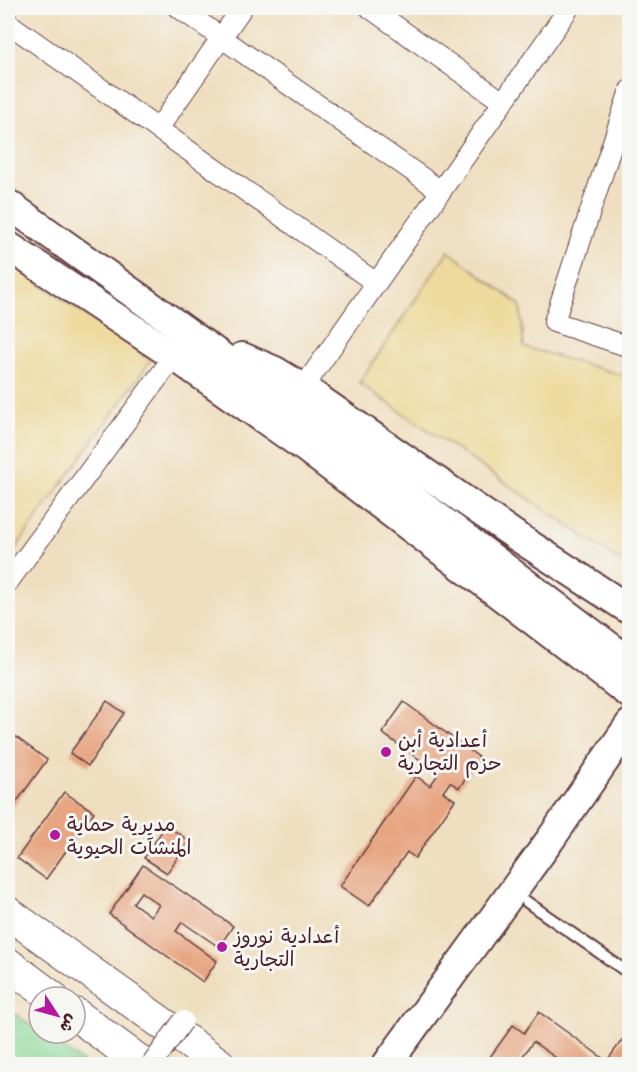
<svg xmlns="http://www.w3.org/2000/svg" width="637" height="1072" font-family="'Comic Neue','Playpen Sans Arabic',sans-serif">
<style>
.green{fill:#89d796;stroke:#6a7b60;stroke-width:1.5}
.sand{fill:#eeda9e;stroke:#9c7c64;stroke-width:1.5}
.building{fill:#e7a581;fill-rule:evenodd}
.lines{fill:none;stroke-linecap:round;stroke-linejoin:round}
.lane-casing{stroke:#633c41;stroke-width:14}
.street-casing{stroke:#633c41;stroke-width:22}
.secondary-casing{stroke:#633c41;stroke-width:32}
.primary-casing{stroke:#633c41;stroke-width:34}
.lane{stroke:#fff;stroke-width:10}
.street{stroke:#fff;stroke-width:20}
.secondary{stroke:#fff;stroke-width:28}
.primary{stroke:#fff;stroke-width:32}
.street-bridge-casing{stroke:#633c41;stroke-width:22;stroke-linecap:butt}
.street-bridge{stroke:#fff;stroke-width:20}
.poi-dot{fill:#b5179e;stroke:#f6f6f2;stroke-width:2}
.labels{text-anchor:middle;stroke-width:6;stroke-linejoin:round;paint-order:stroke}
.poi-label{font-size:20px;fill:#4a1f2b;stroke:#f6f6f2;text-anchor:start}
</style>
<rect width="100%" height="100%" fill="#f6f6f2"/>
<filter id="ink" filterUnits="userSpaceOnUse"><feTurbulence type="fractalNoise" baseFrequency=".0167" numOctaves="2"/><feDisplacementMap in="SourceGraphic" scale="12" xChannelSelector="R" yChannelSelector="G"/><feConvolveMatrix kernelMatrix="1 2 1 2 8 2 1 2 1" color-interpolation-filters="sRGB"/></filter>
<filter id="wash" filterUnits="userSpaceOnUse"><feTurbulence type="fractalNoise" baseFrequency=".008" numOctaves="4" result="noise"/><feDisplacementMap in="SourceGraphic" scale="24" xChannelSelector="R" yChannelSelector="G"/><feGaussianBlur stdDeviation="1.35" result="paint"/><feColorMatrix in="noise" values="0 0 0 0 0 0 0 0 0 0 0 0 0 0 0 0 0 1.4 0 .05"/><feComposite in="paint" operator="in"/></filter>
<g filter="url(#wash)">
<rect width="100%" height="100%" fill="#efdfc0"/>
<path class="green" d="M8,1009L85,1064H8Z"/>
<g class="sand">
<path d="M448,251L520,305L524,347L629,377V567L359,383Z"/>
<path d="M8,262L151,360L8,559Z"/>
</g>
<g id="blocks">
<g class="building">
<path d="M107,701L124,713L88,766L70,753Z"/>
<path d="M404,702L480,758L459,788L450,782L443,792L455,800L415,858L407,852L369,906L340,886L416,776L430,786L439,773L382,733Z"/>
<path d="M8,731L47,760L8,814Z"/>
<path d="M64,792L94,812L46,879L17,858Z"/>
<path d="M166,825L189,841L167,873L144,858Z"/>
<path d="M143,865L233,926L219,947L182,922L176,931L217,961L203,982L109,914ZM141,892L159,905L151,916L133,903Z"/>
<path d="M539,1012L607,1061L630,1029V1064H556L559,1060L533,1042L517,1064H485L513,1025L524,1033Z"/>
</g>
</g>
</g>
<g filter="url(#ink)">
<use href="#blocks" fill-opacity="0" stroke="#633c41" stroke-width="1.5"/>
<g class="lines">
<defs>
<path id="lane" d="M527,902L630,974"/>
<g id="street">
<path d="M179,8L441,191"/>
<path d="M370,8L503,102"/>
<path d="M8,23L376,283"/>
<path d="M630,90L554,322L630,347"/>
<path d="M158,129L242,8"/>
<path d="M303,388L569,8"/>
<path d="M8,582L174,356"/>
</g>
<g id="secondary">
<path d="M8,204L292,407L630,662"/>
<path d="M8,246L174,356L307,449L630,694"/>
<path d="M242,357L275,371L303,388L513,534L630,610"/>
<path d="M387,1064L550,840L630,724"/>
</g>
<g id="primary">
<path d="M8,913L219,1064"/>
<path d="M8,964L52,997"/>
<path d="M75,1014L143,1064"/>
</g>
</defs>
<use href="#lane" class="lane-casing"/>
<use href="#street" class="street-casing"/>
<use href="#secondary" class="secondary-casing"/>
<use href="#primary" class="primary-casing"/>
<use href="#lane" class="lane"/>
<use href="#street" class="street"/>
<use href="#secondary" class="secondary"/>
<use href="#primary" class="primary"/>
<defs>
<path id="street-bridge" d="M152,1064L183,1021"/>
</defs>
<use href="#street-bridge" class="street-bridge-casing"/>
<use href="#street-bridge" class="street-bridge"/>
</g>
</g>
<g class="poi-dot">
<circle cx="386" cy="752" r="6"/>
<circle cx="55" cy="835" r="6"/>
<circle cx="222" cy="947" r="6"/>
</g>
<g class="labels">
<g class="poi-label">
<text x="398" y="747">أعدادية أبن<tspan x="398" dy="23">حزم التجارية</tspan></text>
<text x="67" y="831">مديرية حماية<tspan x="67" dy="23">المنشآت الحيوية</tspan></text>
<text x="234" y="943">أعدادية نوروز<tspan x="234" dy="23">التجارية</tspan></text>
</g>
</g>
<rect width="637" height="1072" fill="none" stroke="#f6f6f2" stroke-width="30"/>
<g transform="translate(57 1015) rotate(126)"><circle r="28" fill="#f6f6f2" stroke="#b1a0a2" stroke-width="1.5"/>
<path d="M0-4.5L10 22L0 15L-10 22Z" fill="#b5179e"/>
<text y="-9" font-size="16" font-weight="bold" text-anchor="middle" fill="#4a1f2b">ش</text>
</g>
</svg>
